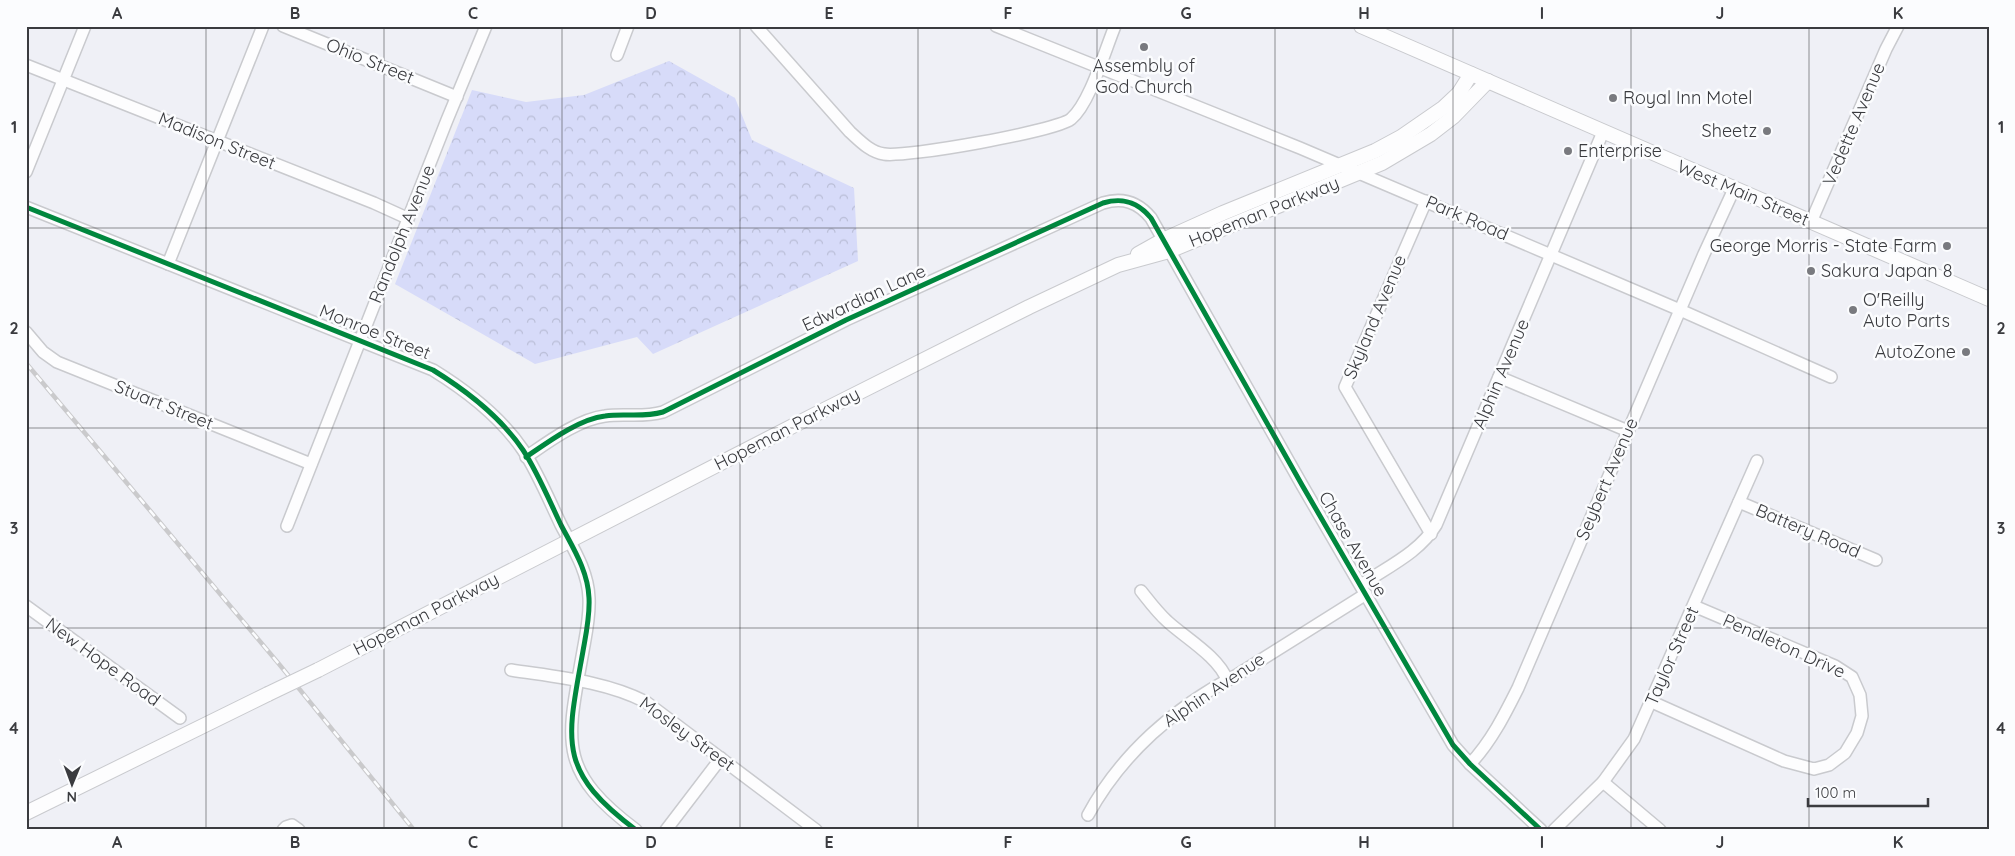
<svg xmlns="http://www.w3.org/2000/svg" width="2015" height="856" font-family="Quicksand,sans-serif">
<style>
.forest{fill:url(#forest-crowns)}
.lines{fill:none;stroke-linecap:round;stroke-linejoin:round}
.minor-casing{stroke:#c9cace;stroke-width:14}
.major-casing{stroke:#c9cace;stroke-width:16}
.minor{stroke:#fdfdfe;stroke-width:11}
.major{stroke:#fdfdfe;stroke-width:14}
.rail-casing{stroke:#cacacc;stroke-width:4.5}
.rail{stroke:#fbfcfe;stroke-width:2.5;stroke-dasharray:8;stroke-linecap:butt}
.major-bridge-casing{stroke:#c9cace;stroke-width:16;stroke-linecap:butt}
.major-bridge{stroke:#fdfdfe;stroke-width:14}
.cycleway-casing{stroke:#fbfcfe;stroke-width:8}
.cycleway{stroke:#00873e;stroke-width:5}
.grid{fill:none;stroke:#3a3b3f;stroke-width:1;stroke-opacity:0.55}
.poi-dot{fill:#797a7f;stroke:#fbfcfe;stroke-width:2}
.labels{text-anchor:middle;stroke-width:5;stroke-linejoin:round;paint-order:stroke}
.street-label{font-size:18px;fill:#3a3b3f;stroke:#fbfcfe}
.poi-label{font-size:18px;fill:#3a3b3f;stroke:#fbfcfe;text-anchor:start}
.neatline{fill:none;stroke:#3a3b3f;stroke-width:2}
.grid-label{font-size:16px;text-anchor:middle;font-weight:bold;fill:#3a3b3f}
</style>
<defs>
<pattern id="forest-crowns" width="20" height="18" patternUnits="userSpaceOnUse" patternTransform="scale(1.25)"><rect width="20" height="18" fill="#d7dbf9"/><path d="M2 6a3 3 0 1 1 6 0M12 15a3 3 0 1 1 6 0" fill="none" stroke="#b9bdd6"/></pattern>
</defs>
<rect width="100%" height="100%" fill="#eff0f6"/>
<path class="forest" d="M669,61L735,98L752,140L854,188L858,261L653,354L637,337L535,364L395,284L472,90L526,102L584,95Z"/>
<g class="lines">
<defs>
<g id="minor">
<path d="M283,26L457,97"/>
<path d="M756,26L850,132C860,141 870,152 884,154C905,158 1056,131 1071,119C1090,103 1105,50 1115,26"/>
<path d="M996,26L1300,148L1680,310L1831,377"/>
<path d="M617,55L628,26"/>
<path d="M26,65L374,203L407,218"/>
<path d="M26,172L85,26"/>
<path d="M1426,201L1345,387L1431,534"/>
<path d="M26,207L433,370C467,391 500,416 523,450C538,473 549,500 561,525C573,548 588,571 589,598C590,616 586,634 583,651C567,741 556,770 636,830"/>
<path d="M1811,222L1886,49L1898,26"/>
<path d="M168,264L263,26"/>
<path d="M26,332L43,352L57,362L311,464"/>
<path d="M1499,377L1628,431"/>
<path d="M526,457C548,442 579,419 605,416C626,413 641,418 663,412L846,320L1103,203C1123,197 1138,202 1151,218L1302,485L1453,745L1470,764L1541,830"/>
<path d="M1739,502L1876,560"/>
<path d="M287,526L447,120L486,26"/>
<path d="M1361,585C1387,567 1419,553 1436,525L1603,132"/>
<path d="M1141,591C1149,601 1157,612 1167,621C1184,637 1219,657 1227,680"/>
<path d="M26,606L180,718"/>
<path d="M511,670C556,677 605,681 646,702L816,830"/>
<path d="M1652,702L1784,761L1814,769L1829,765L1845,753L1857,733L1862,716L1860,695L1852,677L1835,666L1694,606"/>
<path d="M1470,764C1491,742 1505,714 1518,688L1704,254L1734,189"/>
<path d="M1603,782L1660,830"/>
<path d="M1088,815C1121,754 1176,706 1237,675L1366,594"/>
<path d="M283,830L286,827L292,825L299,830"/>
<path d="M666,830L721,758"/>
<path d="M1554,830L1603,782L1634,739L1757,461"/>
</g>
<g id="major">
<path d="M1361,26L1989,299"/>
<path d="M1138,254L1163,240L1223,213L1375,151L1401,137L1443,108L1459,93L1471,74"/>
<path d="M318,670L824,410L1029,307L1118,265L1169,251L1382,163L1431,134L1453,117L1488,81"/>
<path d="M26,813L268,694"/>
</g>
</defs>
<use href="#minor" class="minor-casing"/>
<use href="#major" class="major-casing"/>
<use href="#minor" class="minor"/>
<use href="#major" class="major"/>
<defs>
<path id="rail" d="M26,363L279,664L414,830"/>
</defs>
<use href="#rail" class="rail-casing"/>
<use href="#rail" class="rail"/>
<defs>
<path id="major-bridge" d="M268,694L318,670"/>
</defs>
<use href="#major-bridge" class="major-bridge-casing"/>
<use href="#major-bridge" class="major-bridge"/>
<defs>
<g id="cycleway">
<path d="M26,207L433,370C467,391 500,416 523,450C538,473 549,500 561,525C573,548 588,571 589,598C590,616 586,634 583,651C567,741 556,770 636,830"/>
<path d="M526,457C548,442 579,419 605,416C626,413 641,418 663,412L846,320L1103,203C1123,197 1138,202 1151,218L1302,485L1453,745L1470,764L1541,830"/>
</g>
</defs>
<use href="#cycleway" class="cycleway-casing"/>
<use href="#cycleway" class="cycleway"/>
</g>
<path class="grid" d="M206,26V830M384,26V830M562,26V830M740,26V830M918,26V830M1097,26V830M1275,26V830M1453,26V830M1631,26V830M1809,26V830M26,228H1989M26,428H1989M26,628H1989"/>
<g class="poi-dot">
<circle cx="1144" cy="47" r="5"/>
<circle cx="1613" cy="98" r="5"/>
<circle cx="1767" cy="131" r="5"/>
<circle cx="1568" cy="151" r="5"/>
<circle cx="1947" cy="246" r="5"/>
<circle cx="1811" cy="271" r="5"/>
<circle cx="1853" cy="310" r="5"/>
<circle cx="1966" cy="352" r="5"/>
</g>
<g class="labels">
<g class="street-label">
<text transform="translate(370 61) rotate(22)" y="6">Ohio Street</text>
<text transform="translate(1854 124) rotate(-67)" y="6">Vedette Avenue</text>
<text transform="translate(217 141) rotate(22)" y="6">Madison Street</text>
<text transform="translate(1743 193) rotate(23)" y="6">West Main Street</text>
<text transform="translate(1264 212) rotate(-22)" y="6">Hopeman Parkway</text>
<text transform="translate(1467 218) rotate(23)" y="6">Park Road</text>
<text transform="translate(402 234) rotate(-68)" y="6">Randolph Avenue</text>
<text transform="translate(864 298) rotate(-25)" y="6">Edwardian Lane</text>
<text transform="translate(1375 317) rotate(-67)" y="6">Skyland Avenue</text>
<text transform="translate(375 332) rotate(22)" y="6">Monroe Street</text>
<text transform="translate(1501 374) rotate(-67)" y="6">Alphin Avenue</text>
<text transform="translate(164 405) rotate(22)" y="6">Stuart Street</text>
<text transform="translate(787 429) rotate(-27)" y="6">Hopeman Parkway</text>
<text transform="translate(1607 479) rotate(-67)" y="6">Seybert Avenue</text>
<text transform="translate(1808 531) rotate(23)" y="6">Battery Road</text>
<text transform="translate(1353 544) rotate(60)" y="6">Chase Avenue</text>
<text transform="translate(426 614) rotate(-27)" y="6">Hopeman Parkway</text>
<text transform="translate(1784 646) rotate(24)" y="6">Pendleton Drive</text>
<text transform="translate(1672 656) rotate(-66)" y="6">Taylor Street</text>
<text transform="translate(103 662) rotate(36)" y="6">New Hope Road</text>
<text transform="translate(1214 690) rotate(-34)" y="6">Alphin Avenue</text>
<text transform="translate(687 734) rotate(36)" y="6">Mosley Street</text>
</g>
<g class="poi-label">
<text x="1144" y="72" text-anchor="middle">Assembly of<tspan x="1144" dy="21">God Church</tspan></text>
<text x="1623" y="104">Royal Inn Motel</text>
<text x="1757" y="137" text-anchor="end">Sheetz</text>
<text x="1578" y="157">Enterprise</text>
<text x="1937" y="252" text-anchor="end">George Morris - State Farm</text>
<text x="1821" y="277">Sakura Japan 8</text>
<text x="1863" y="306">O'Reilly<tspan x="1863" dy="21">Auto Parts</tspan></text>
<text x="1956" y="358" text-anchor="end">AutoZone</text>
</g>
</g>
<rect width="2015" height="856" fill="none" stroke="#fbfcfe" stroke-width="55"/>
<g transform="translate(72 784) rotate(181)" stroke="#fbfcfe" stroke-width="4" paint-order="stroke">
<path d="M0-4L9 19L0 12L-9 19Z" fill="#3a3b3f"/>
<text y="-8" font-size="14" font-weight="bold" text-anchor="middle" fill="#3a3b3f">N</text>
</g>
<path d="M1808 798v8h120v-8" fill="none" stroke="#3a3b3f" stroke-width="2.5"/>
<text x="1815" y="798" font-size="15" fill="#3a3b3f" stroke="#fbfcfe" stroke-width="4" paint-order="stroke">100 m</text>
<rect x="28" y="28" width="1960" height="800" class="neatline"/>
<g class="grid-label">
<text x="117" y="19">A</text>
<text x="295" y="19">B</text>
<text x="473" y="19">C</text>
<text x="651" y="19">D</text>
<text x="829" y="19">E</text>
<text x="1008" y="19">F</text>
<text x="1186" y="19">G</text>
<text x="1364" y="19">H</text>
<text x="1542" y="19">I</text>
<text x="1720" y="19">J</text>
<text x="1898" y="19">K</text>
<text x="14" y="133">1</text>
<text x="2001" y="133">1</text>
<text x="14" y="334">2</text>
<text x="2001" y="334">2</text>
<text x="14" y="534">3</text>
<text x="2001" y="534">3</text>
<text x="14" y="734">4</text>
<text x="2001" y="734">4</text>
<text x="117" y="848">A</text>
<text x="295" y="848">B</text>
<text x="473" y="848">C</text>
<text x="651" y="848">D</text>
<text x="829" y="848">E</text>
<text x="1008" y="848">F</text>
<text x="1186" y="848">G</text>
<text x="1364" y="848">H</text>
<text x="1542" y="848">I</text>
<text x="1720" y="848">J</text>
<text x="1898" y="848">K</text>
</g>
</svg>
